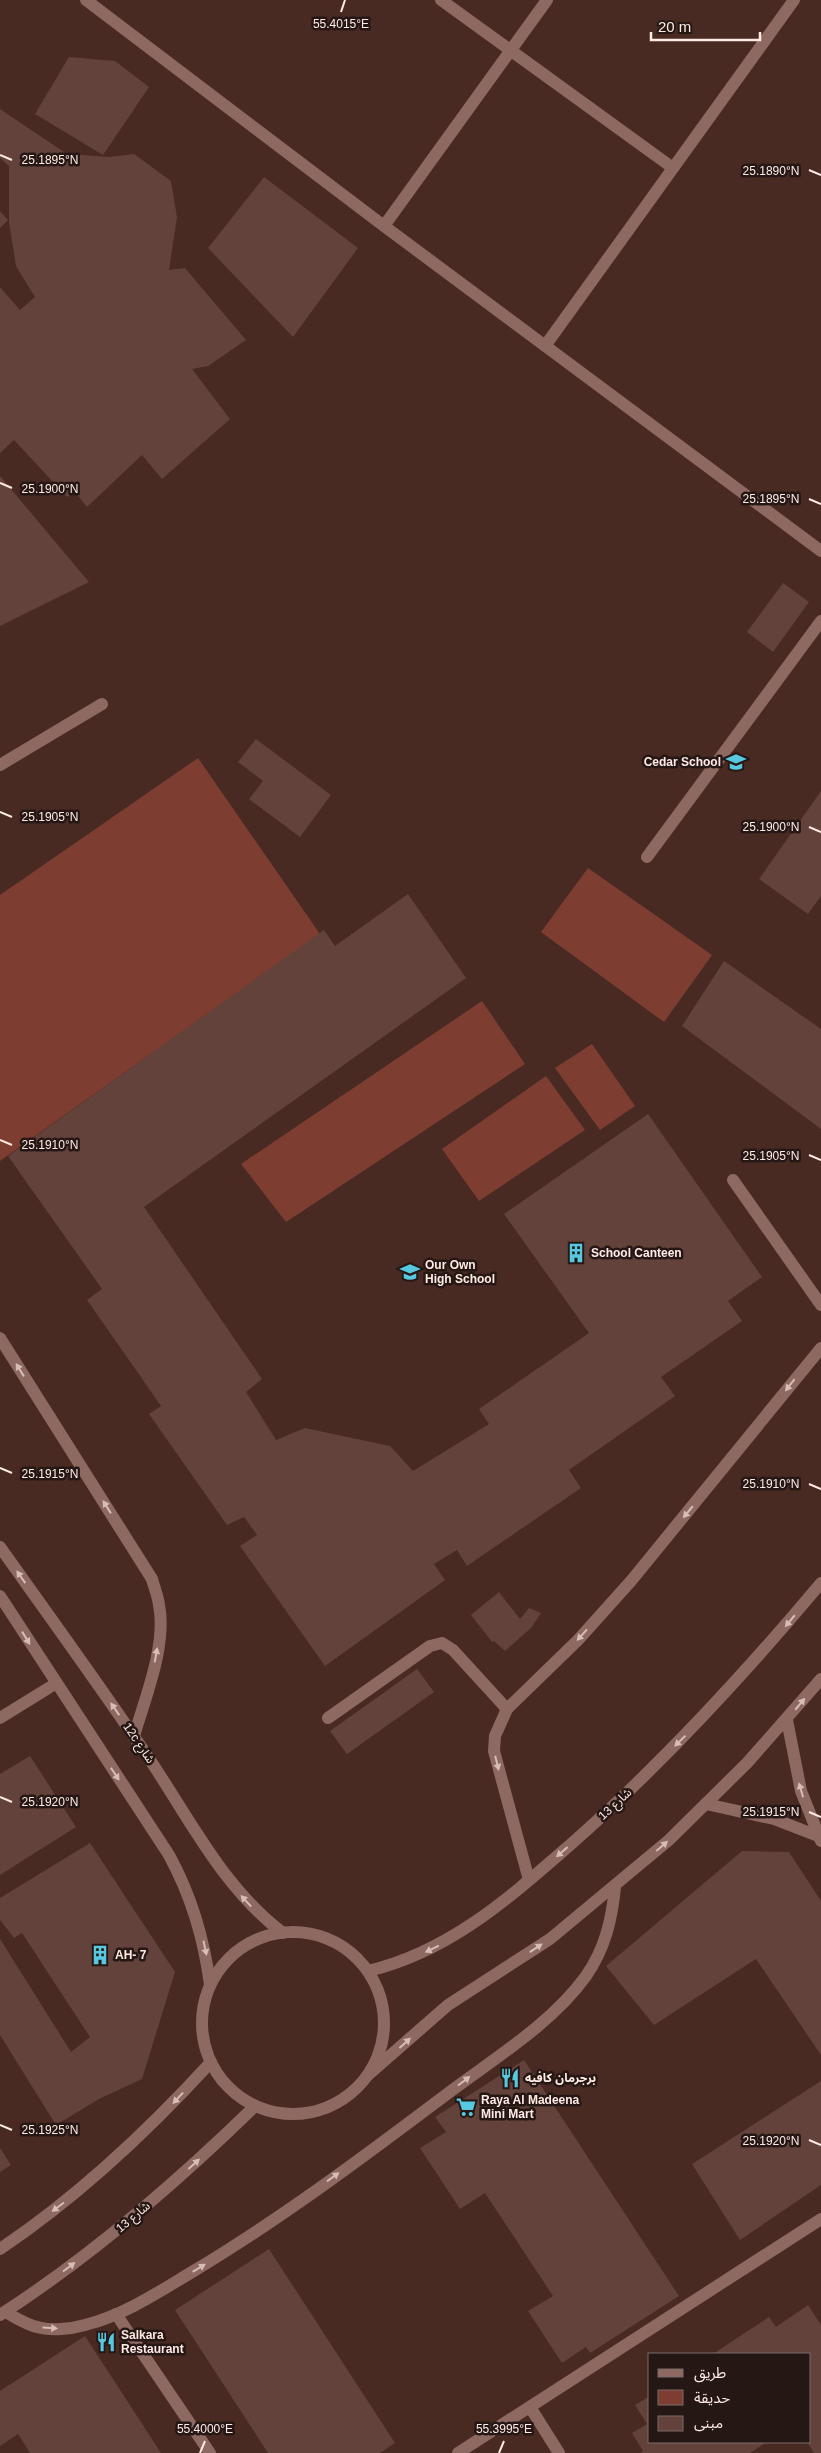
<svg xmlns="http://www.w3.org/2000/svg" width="821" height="2453" font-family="Helvetica,'Noto Sans Arabic',sans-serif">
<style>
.green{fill:#7d3e31}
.building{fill:#62423a}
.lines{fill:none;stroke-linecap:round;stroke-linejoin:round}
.service{stroke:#8d6961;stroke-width:12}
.minor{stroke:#8d6961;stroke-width:12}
.tertiary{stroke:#8d6961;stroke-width:12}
.oneway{fill:#d7bdb7}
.ticks{fill:none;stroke:#ffeae5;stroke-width:2}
.labels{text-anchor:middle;stroke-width:5;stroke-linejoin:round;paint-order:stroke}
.poi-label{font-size:12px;font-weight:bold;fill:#ffeae5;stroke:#251714;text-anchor:start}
.street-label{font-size:12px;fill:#ffeae5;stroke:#251714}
.ticks-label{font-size:12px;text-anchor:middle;fill:#ffeae5;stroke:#251714;stroke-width:5;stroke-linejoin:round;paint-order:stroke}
</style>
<rect width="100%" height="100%" fill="#482a23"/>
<g class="green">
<path d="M198,758L320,934L0,1161V895Z"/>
<path d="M588,868L712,955L664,1022L541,932Z"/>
<path d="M482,1001L525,1064L286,1222L241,1164Z"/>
<path d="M592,1044L635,1106L600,1130L555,1068Z"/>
<path d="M546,1076L585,1130L479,1201L442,1149Z"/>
</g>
<g class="building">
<path d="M69,57L115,61L149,87L103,155L35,114Z"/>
<path d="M0,109L67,154L110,157L134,154L171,181L177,217L169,270L185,268L246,340L208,366L192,369L230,419L162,479L142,455L87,507L75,492L67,497L14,440L0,453V287L20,310L35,297L16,266L9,222V166L0,158Z"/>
<path d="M264,177L358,248L293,337L208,248Z"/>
<path d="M0,211L8,220L0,228Z"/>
<path d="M0,476L89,582L0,626Z"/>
<path d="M783,583L809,602L773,652L747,632Z"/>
<path d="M256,739L331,795L300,837L249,799L263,781L238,762Z"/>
<path d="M821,791V896L808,914L759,879Z"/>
<path d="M408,894L466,978L144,1207L262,1379L246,1392L276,1440L305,1428L390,1446L413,1471L489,1424L479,1409L589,1333L504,1214L648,1114L762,1277L728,1301L742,1321L661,1377L675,1396L569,1470L581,1488L467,1566L457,1550L434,1564L445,1580L325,1666L240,1546L257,1535L244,1517L227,1525L149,1414L161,1406L87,1300L102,1289L8,1156L324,930L335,946Z"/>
<path d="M724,961L821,1029V1129L682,1026Z"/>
<path d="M499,1592L520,1619L529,1608L541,1613L531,1628L505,1651L494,1641L492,1642L471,1615Z"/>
<path d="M417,1669L434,1692L347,1754L330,1731Z"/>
<path d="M30,1756L76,1827L0,1875V1774Z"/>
<path d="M90,1843L175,1972L142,2079L99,2099L56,2125L0,2035V1939L71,2052L90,2037L22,1933L14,1938L0,1920V1898Z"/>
<path d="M742,1851L789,1852L821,1901V2055L756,1959L654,2025L606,1966Z"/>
<path d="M524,2060L679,2296L590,2353L586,2347L562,2363L528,2311L553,2296L485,2193L460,2209L420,2148L446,2132L435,2117Z"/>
<path d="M821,2081V2185L740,2240L692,2164Z"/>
<path d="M0,2148L11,2165L0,2172Z"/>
<path d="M269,2249L395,2443L380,2453H268L175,2310Z"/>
<path d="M808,2305L821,2325V2453H814L807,2442H810V2354H713L769,2317L776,2327Z"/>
<path d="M85,2336L161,2453H30L18,2434L0,2446V2391Z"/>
<path d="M650,2396V2442H767L750,2453H640L643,2451L632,2433L647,2424L635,2405Z"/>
</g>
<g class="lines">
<g class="service">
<path d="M441,0L673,168"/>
<path d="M384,226L547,0"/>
<path d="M545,346L794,0"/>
<path d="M0,765L102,704"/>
<path d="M647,857L821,621"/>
<path d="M733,1180L821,1305"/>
<path d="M0,1338L152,1579C154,1587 158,1596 159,1605C167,1645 145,1698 134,1736"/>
<path d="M0,1718L55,1684"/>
<path d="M328,1718L430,1646L442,1643L453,1650L507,1709"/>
<path d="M529,1880L494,1751L495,1736L507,1709L578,1640L631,1581L821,1348"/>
<path d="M5,2312C15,2317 27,2325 37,2327C51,2331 71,2329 85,2325C124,2315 157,2293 192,2272C279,2220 362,2158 443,2097C490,2061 551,2025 586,1976C605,1949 612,1919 615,1887"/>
<path d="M116,2314L210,2453"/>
</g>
<g class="minor">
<path d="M86,0L384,226L821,551"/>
<path d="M787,1720L801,1791L821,1841"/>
<path d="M706,1804L774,1819L818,1836"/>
<path d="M530,2407L559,2453"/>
<path d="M458,2453L821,2219"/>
</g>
<g class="tertiary">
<path d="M0,1547C50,1617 100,1686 148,1757C190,1819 223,1888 283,1933"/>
<path d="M0,1596L169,1855C192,1897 204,1938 210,1985"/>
<circle cx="293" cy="2023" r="91"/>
<path d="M368,1971C449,1952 509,1898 570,1845C661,1765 743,1676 821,1583"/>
<path d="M368,2075L448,2005L550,1939L669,1840L747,1763L821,1679"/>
<path d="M0,2249C79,2196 147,2132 211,2062"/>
<path d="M0,2315C93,2255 176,2183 255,2106"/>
</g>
</g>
<defs><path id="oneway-solid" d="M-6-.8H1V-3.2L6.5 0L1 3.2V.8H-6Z" transform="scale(1.25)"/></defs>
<g class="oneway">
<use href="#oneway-solid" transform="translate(20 1370) rotate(-122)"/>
<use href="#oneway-solid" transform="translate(790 1385) rotate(128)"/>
<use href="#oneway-solid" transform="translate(107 1507) rotate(-122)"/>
<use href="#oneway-solid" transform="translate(688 1512) rotate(130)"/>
<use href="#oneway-solid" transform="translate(21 1577) rotate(-125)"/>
<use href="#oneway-solid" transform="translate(790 1621) rotate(130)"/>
<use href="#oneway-solid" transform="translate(582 1635) rotate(132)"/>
<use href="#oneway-solid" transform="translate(26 1638) rotate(58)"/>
<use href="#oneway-solid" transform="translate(156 1655) rotate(-80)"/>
<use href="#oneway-solid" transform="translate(800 1704) rotate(-50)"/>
<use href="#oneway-solid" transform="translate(115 1709) rotate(-125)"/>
<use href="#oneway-solid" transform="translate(680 1741) rotate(136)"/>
<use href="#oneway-solid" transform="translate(497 1763) rotate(76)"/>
<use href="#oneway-solid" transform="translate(115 1774) rotate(56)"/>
<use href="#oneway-solid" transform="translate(801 1790) rotate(-106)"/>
<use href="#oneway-solid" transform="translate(662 1846) rotate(-41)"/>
<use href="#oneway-solid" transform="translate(562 1852) rotate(139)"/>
<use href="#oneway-solid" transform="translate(246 1901) rotate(-133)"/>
<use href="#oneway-solid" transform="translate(205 1948) rotate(78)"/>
<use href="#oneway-solid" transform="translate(536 1948) rotate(-34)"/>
<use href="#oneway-solid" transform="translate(432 1949) rotate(154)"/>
<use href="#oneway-solid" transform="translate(405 2043) rotate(-42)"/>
<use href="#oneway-solid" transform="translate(464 2081) rotate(-37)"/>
<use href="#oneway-solid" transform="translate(178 2098) rotate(133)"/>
<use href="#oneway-solid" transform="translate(194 2164) rotate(-42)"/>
<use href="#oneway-solid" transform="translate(333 2177) rotate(-36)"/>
<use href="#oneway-solid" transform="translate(58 2207) rotate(143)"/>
<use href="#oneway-solid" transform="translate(69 2267) rotate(-37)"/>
<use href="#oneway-solid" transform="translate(199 2268) rotate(-31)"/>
<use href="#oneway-solid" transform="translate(50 2328) rotate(3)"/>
</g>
<path class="ticks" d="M341,12L345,0M0,155L12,160M809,170L821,175M0,483L12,488M809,499L821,504M0,812L12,817M809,827L821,832M0,1140L12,1145M809,1155L821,1160M0,1468L12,1473M809,1484L821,1489M0,1797L12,1802M809,1812L821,1817M0,2125L12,2130M809,2140L821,2145M200,2453L205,2441M499,2453L504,2441"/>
<defs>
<symbol id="school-bare" viewBox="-9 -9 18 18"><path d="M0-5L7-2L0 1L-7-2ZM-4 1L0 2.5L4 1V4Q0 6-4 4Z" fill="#56c9e1" stroke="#251714" stroke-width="2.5" paint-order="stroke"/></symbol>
<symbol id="building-bare" viewBox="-9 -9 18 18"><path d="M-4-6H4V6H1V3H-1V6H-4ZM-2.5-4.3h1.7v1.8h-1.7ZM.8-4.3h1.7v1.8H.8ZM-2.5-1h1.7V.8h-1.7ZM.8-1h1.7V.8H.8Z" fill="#56c9e1" stroke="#251714" stroke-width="2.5" paint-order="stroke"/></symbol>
<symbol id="restaurant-bare" viewBox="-9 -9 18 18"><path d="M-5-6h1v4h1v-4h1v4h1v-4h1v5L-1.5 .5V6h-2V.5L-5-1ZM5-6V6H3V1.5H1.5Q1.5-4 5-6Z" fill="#56c9e1" stroke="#251714" stroke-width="2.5" paint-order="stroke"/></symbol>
<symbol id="supermarket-bare" viewBox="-9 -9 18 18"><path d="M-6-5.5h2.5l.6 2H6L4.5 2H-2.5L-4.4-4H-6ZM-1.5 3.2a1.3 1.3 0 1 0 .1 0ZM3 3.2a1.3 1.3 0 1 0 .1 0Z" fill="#56c9e1" stroke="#251714" stroke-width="2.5" paint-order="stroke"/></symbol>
</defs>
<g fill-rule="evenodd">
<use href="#school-bare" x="722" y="748" width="28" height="28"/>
<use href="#building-bare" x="562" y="1239" width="28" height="28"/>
<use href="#school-bare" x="396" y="1258" width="28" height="28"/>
<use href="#building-bare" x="86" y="1941" width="28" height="28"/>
<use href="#restaurant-bare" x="496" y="2064" width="28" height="28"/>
<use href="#supermarket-bare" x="452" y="2093" width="28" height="28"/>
<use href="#restaurant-bare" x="92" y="2328" width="28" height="28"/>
</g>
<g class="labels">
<g class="poi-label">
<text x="721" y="766" text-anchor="end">Cedar School</text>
<text x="591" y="1257">School Canteen</text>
<text x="425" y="1269">Our Own<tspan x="425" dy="14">High School</tspan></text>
<text x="115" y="1959">AH- 7</text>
<text x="525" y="2082">برجرمان كافيه</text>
<text x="481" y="2104">Raya Al Madeena<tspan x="481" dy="14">Mini Mart</tspan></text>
<text x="121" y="2339">Salkara<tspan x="121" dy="14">Restaurant</tspan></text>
</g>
<g class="street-label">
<text transform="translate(139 1743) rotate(56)" y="4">12c شارع</text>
<text transform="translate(615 1804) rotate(-43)" y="4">شارع 13</text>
<text transform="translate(133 2217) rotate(-40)" y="4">شارع 13</text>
</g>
</g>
<g class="ticks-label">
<text x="341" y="28">55.4015°E</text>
<text x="50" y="164">25.1895°N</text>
<text x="771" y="175">25.1890°N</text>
<text x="50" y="493">25.1900°N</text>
<text x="771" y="503">25.1895°N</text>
<text x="50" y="821">25.1905°N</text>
<text x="771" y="831">25.1900°N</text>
<text x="50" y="1149">25.1910°N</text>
<text x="771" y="1160">25.1905°N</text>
<text x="50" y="1478">25.1915°N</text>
<text x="771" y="1488">25.1910°N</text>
<text x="50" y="1806">25.1920°N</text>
<text x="771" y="1816">25.1915°N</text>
<text x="50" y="2134">25.1925°N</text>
<text x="771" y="2145">25.1920°N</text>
<text x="205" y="2433">55.4000°E</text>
<text x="504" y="2433">55.3995°E</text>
</g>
<rect x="648" y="2353" width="162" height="90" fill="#251714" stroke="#7c6b68"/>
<rect x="658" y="2369" width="25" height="8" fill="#8d6961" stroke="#7c6b68"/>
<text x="694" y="2378" font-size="15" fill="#ffeae5">طريق</text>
<rect x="658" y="2390" width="25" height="15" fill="#7d3e31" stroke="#7c6b68"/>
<text x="694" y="2403" font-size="15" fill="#ffeae5">حديقة</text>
<rect x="658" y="2416" width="25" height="15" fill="#62423a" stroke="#7c6b68"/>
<text x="694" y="2428" font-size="15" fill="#ffeae5">مبنى</text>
<path d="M651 32v8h109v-8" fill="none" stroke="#ffeae5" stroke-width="2.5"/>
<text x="658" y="32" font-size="15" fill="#ffeae5" stroke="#251714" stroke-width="4" paint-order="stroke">20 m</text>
</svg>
